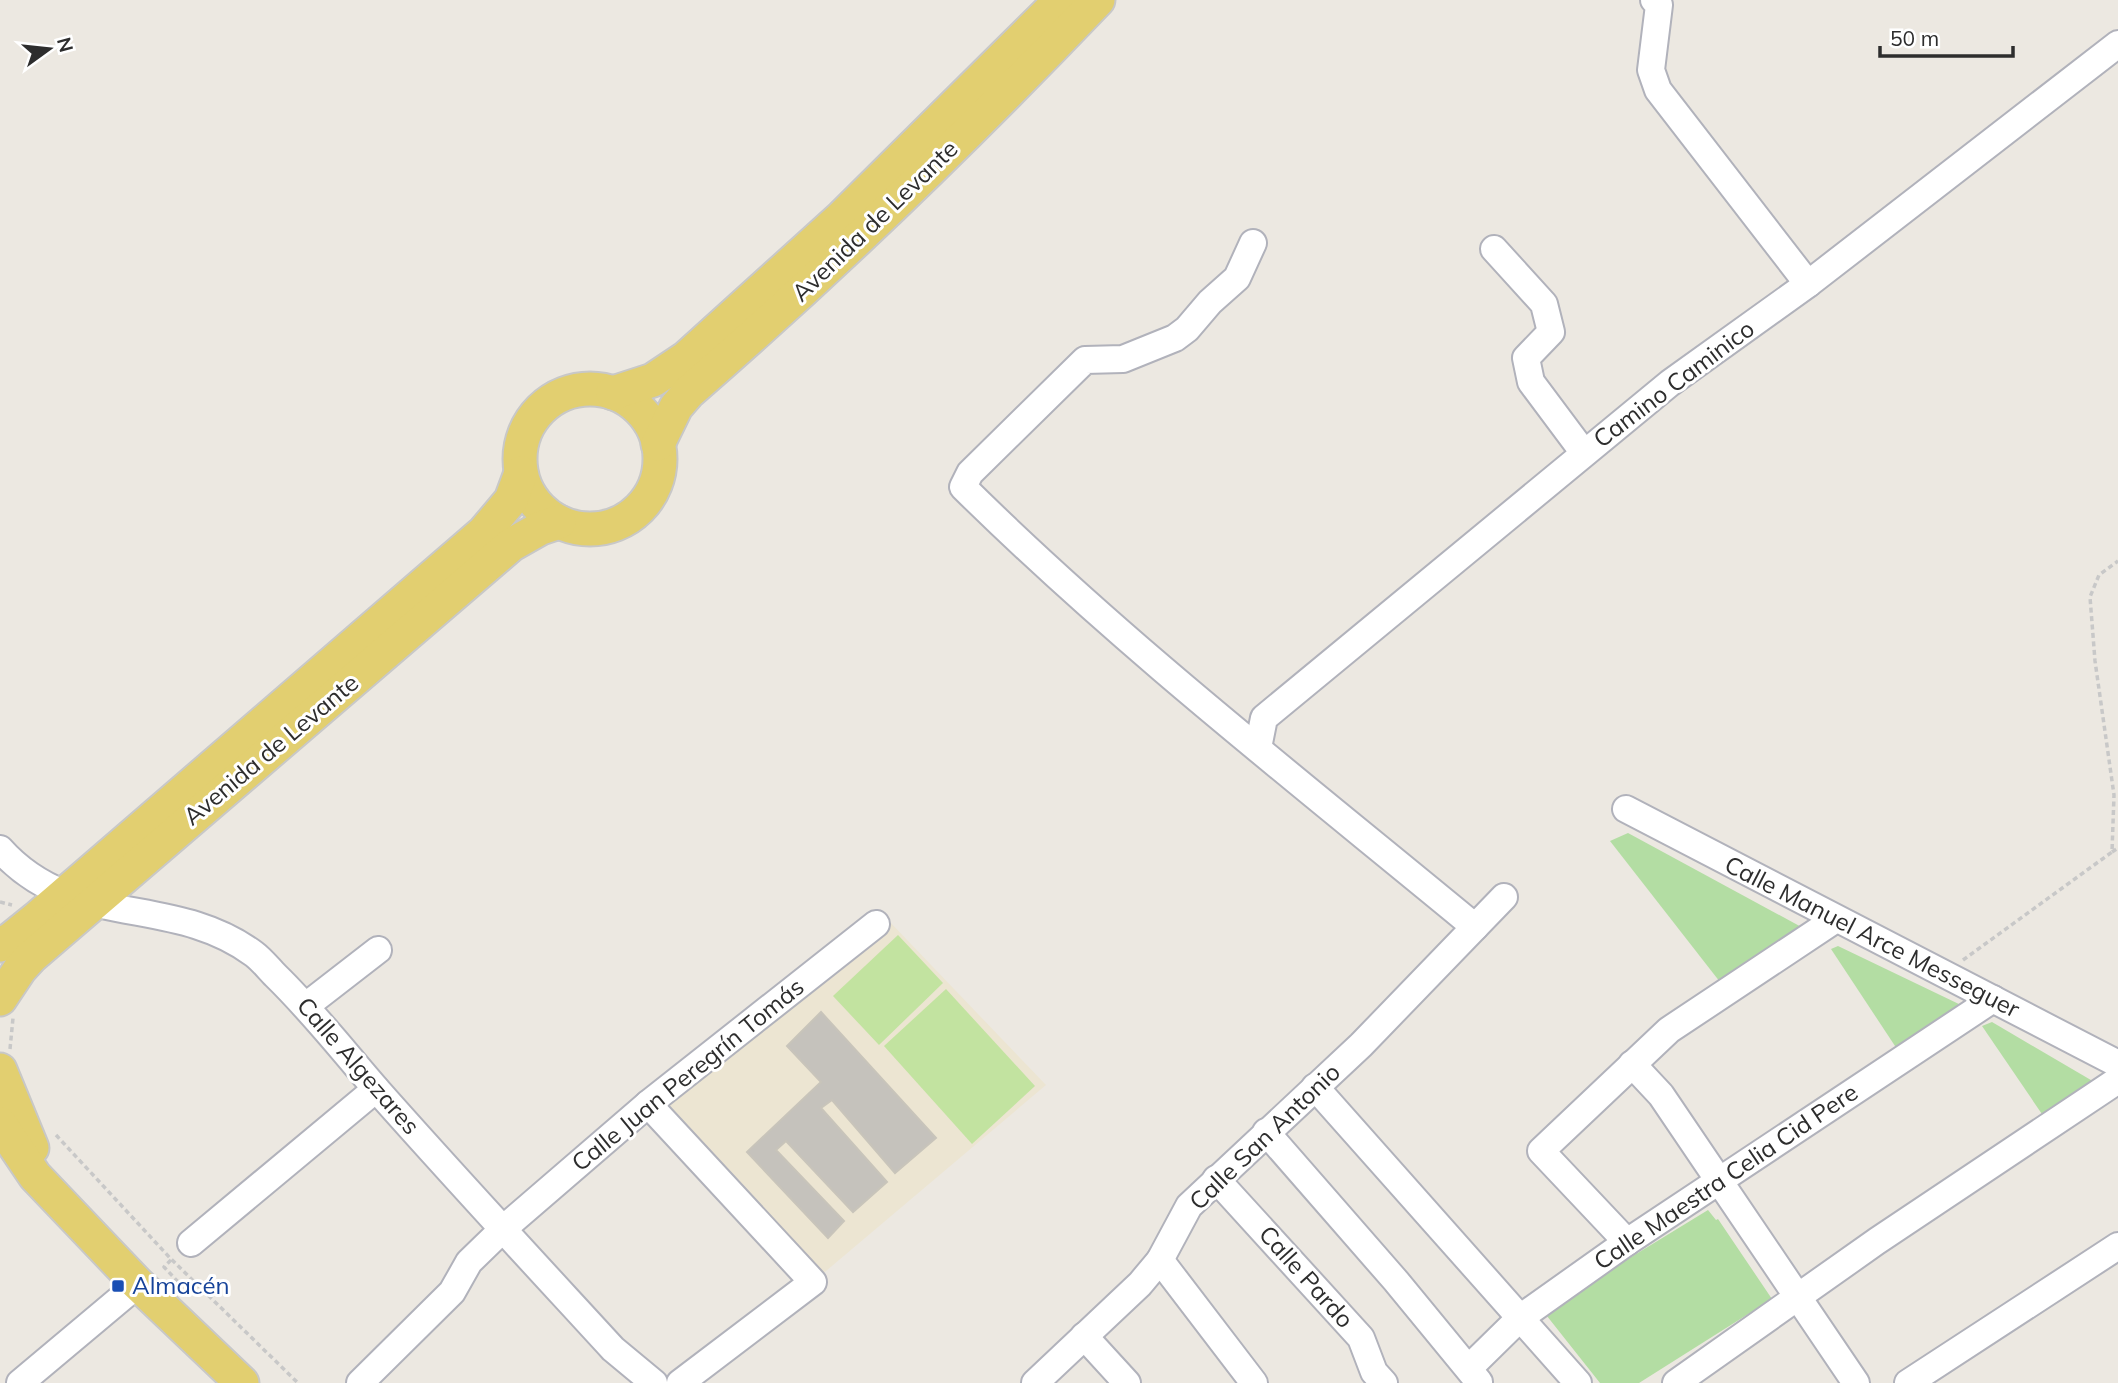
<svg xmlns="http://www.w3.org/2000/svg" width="2118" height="1383" font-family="Mulish,sans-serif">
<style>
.education{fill:#ece5d2}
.green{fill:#b3dda3}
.pitch{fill:#c2e3a0}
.building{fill:#c5c2bc;stroke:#c8c4ba;stroke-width:2}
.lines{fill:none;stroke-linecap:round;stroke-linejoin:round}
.minor-casing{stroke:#b1b2bb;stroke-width:30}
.major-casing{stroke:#c8c8c8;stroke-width:37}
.path{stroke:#c8c8c8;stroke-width:3.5;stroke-dasharray:5 3.5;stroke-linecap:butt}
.minor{stroke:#fff;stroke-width:26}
.major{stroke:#e2cf70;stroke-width:33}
.transit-dot{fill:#1a4fb4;stroke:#fff;stroke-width:2.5}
.labels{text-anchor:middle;stroke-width:6;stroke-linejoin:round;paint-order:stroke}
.street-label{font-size:24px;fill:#2d2d2d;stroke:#fff}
.transit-label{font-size:24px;fill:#164399;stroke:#fff;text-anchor:start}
</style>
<rect width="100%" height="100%" fill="#ece8e1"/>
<path class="education" d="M887,919L1046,1085L813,1282L648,1104Z"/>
<g class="green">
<path d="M1628,833L1805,929L1720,982L1610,841Z"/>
<path d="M1838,946L1963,1006L1897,1049L1831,949Z"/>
<path d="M1992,1022L2096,1083L2044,1117L1982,1026Z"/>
<path d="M1708,1210L1716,1220L1718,1219L1772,1299L1639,1383H1600L1543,1311Z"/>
</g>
<g class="pitch">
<path d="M898,935L943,983L879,1045L833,996Z"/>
<path d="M946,989L1035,1086L972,1144L884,1046Z"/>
</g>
<path class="building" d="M821,1012L936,1138L895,1173L832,1100L821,1108L887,1182L853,1212L786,1141L776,1150L844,1221L828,1238L747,1152L821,1082L787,1046Z"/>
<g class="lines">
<defs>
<g id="minor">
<path d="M1654,0L1659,5L1651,70L1658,90L1808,284"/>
<path d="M1253,243L1237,278L1210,302L1187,329L1175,338L1123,359L1085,360L970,473L963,487C1123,645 1302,784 1475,927"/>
<path d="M1494,249L1544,304L1551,332L1526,358L1531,382L1584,453"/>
<path d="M1258,748L1264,718L1670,383L1808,284L2118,44"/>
<path d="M1626,809L2118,1064"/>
<path d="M0,849C73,931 172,893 254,954C262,960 269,969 276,976C313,1012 344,1052 378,1091C455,1178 534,1263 613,1349L654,1383"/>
<path d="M307,1005L378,950"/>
<path d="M1632,1064L1661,1095L1856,1383"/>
<path d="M1315,1087L1578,1383"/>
<path d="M648,1104L813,1282L680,1383"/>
<path d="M1266,1132L1396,1281L1479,1382"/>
<path d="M1216,1179L1361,1338L1374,1372L1384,1383"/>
<path d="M1627,1242L1541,1151L1669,1030L1836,919"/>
<path d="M191,1243L376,1089"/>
<path d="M1160,1260L1254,1383"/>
<path d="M1084,1336L1127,1383"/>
<path d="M1469,1368L1520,1318L1627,1242L1993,999"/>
<path d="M20,1383L138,1284"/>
<path d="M360,1383L452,1292L469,1262L503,1229L648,1104L876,924"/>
<path d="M1035,1383L1140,1284L1160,1260L1189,1206L1361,1045L1504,897"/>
<path d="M1676,1383L1877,1241L2118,1080"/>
<path d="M1908,1383L2118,1246"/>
</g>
<g id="major">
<circle cx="590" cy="459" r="70"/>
<path d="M613,393L653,380L686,358L842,217L1061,0"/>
<path d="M658,444L676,407L689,392C832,268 967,137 1098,0"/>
<path d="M0,945L11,939L37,918L484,532L511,500L521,473"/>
<path d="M0,999L20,969L31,957L511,545L541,528L559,522"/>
<path d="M0,1070L32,1148"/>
<path d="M0,1124L35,1176L138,1284L242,1383"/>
</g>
</defs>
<use href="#minor" class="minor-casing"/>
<use href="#major" class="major-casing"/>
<g class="path">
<path d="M2112,852L2118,848"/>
<path d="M0,902L12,905"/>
<path d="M1963,960L2112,852L2114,795L2095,661L2090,597L2099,575L2118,561"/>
<path d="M10,1049L13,1018"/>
<path d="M56,1135L171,1259L298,1383"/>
<path d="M171,1260L164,1267L180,1284L177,1286"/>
</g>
<use href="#minor" class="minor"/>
<use href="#major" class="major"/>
</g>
<rect class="transit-dot" x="111" y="1279" width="14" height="14" rx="3.5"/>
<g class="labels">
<g class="street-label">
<text transform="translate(875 221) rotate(-44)" y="8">Avenida de Levante</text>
<text transform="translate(1674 384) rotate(-37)" y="8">Camino Caminico</text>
<text transform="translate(271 750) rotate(-40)" y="8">Avenida de Levante</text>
<text transform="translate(1872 937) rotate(27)" y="8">Calle Manuel Arce Messeguer</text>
<text transform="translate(358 1066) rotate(49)" y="8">Calle Algezares</text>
<text transform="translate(688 1075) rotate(-39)" y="8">Calle Juan Peregrín Tomás</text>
<text transform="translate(1265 1137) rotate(-44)" y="8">Calle San Antonio</text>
<text transform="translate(1726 1177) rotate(-34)" y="8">Calle Maestra Celia Cid Pere</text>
<text transform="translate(1306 1277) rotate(48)" y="8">Calle Pardo</text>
</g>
<g class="transit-label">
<text x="132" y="1294">Almacén</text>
</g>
</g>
<g transform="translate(49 49) rotate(75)" stroke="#ffffff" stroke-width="5" paint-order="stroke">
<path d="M0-5L12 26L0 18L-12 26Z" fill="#2d2d2d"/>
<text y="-10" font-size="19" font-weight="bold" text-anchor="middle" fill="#2d2d2d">N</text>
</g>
<path d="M1880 46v10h133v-10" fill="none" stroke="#2d2d2d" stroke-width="3.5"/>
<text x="1890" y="46" font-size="21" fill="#2d2d2d" stroke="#ffffff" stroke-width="5" paint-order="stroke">50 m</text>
</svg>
